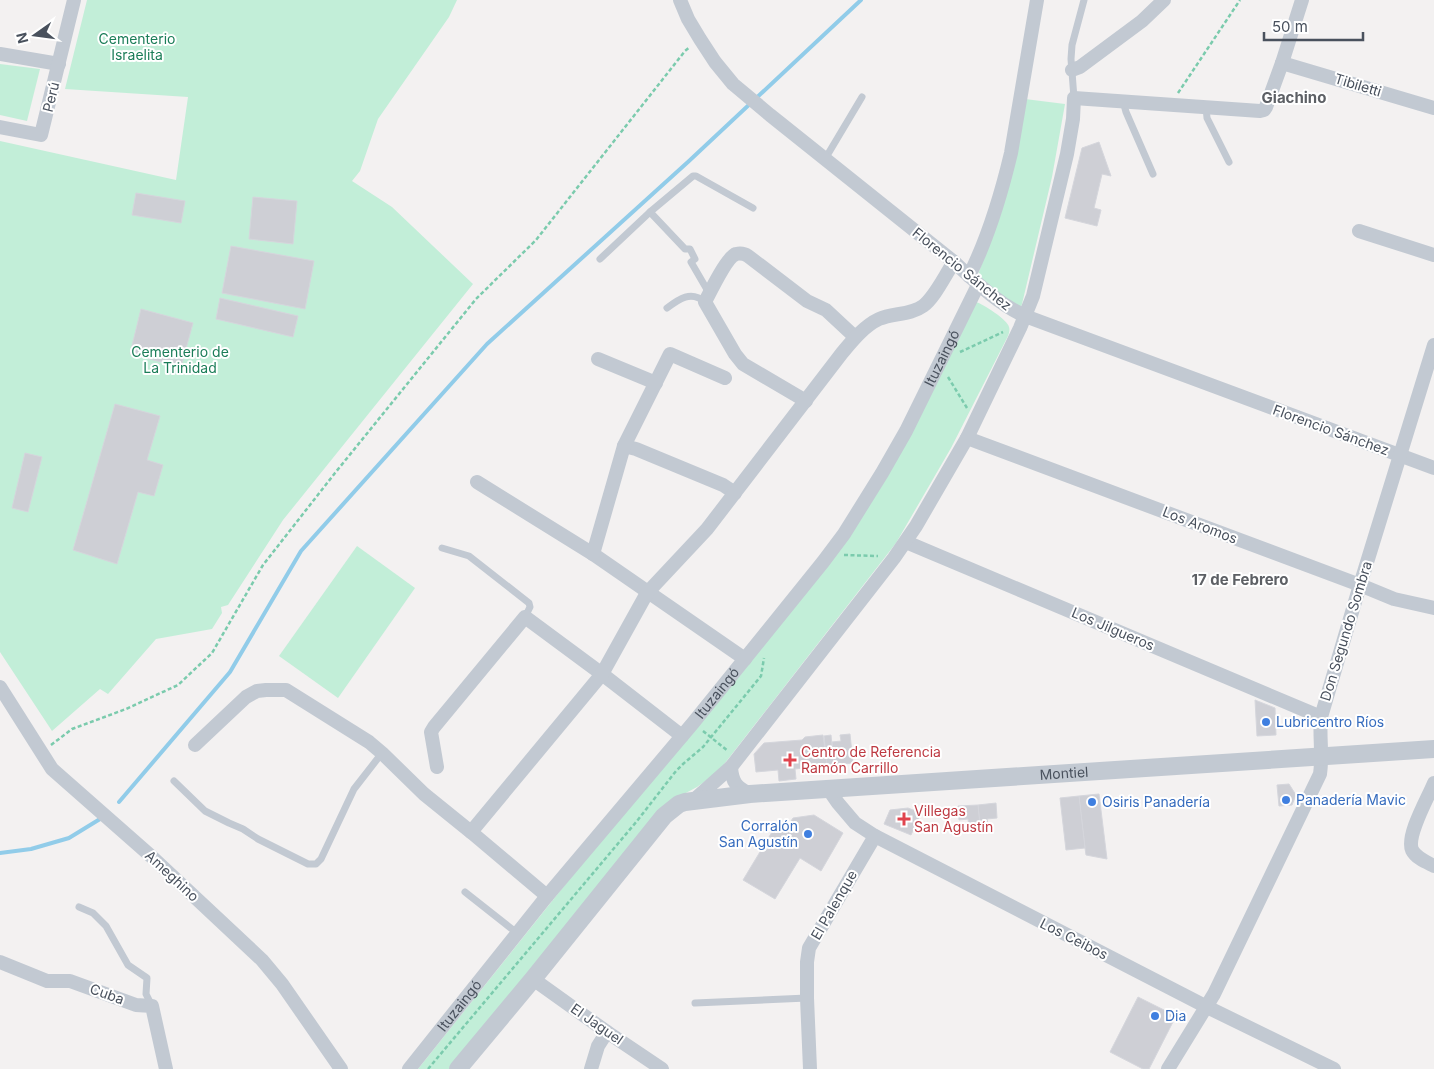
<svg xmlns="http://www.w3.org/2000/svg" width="1434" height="1069" font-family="Inter,sans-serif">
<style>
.green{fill:#c2eed8}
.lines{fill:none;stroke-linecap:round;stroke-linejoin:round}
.stream{stroke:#91cce9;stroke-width:4}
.building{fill:#cecfd5;stroke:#d5d6dc}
.path{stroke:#7bcbad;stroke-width:2.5;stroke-dasharray:4 2.5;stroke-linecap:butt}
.service{stroke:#c2c9d2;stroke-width:7}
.minor{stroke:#c2c9d2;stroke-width:14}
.tertiary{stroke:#c2c9d2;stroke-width:18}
.shop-dot{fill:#3f7fe0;stroke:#fff;stroke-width:2}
.health-dot{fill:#e0444e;stroke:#fff;stroke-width:2}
.labels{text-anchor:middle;stroke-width:4;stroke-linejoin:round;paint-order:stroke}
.park-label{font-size:14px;fill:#1b7d58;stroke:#fff}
.street-label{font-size:14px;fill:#49515d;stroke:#fff}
.shop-label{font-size:14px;fill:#366cbe;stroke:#fff;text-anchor:start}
.health-label{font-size:14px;fill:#be3a42;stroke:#fff;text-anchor:start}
.neighbourhood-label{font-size:15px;font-weight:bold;fill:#5d6065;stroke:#fff}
</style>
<rect width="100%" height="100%" fill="#f3f1f1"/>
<g class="green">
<path d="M87,0H457L449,17L378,119L360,171L352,181L392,207L473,284L283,520L228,605L221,607L222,613L212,629L156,639L108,694L100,689L52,731L0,652V141L176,180L188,97L65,89Z"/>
<path d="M0,64L40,69L27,121L0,115Z"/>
<path d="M1025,99L1065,104L1052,177L1022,304L1021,307L1015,308L978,275L999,213Z"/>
<path d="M976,302C983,304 1008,320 1009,327C1010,330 1009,333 1008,336L951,448L896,543L718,772L697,787L669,802L450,1069H418L592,851L799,600Z"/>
<path d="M357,546L415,588L338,698L279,656Z"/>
</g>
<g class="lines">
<g class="stream">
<path d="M119,802L230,672L301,551L487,344L689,161L861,0"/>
<path d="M0,853L31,849L69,838L100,819"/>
</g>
</g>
<g class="building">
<path d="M1099,142L1111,176L1102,174L1094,208L1101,210L1097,226L1065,218L1082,148Z"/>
<path d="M136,193L185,201L181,223L132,215Z"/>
<path d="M253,197L297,201L293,244L249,239Z"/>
<path d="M231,246L314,261L305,309L222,293Z"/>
<path d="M220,298L298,316L293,337L216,319Z"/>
<path d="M141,309L193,323L181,367L130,354Z"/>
<path d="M115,404L160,416L147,460L163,465L154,496L138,492L117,564L73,550Z"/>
<path d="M25,453L42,457L28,512L12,508Z"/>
<path d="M1255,700L1275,708L1276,735L1257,736Z"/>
<path d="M850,734L853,763L834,765L832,742L841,741L840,735Z"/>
<path d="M823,735L827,765L795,769L796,779L779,781L778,770L756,772L754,754L764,743L802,740L805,737Z"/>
<path d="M831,735L834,765H827L824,736Z"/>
<path d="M1289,784L1296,795L1292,805L1279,806L1277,785Z"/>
<path d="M1099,794L1107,859L1086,855L1085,848L1079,796Z"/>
<path d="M1079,796L1085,848L1066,850L1060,798Z"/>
<path d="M996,803L997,818L987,819L988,825L980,826L978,805Z"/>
<path d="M978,805L980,825L969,826L968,819L959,820L958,806Z"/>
<path d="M908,808L913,810L923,808L911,835L884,824L890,810Z"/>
<path d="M814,815L843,833L821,871L800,858L775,899L743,880L775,827L784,832L793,818Z"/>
<path d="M1138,997L1176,1016L1149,1069H1143L1110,1052Z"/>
</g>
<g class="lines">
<g class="path">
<path d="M1178,93L1240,0"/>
<path d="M960,352L1003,332"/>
<path d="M948,377L967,408"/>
<path d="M844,555L878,556"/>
<path d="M703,731L728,751"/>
<path d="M51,745L72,729L126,709L178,685L212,653L263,565L335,473L476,299L536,240L685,51L690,47"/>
<path d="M428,1069L637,821L676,771L683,764L703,747L761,676L764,658"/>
</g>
<g class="service">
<path d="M1074,98L1071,59L1072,45L1084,0"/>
<path d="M1123,101L1126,112L1153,174"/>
<path d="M1206,107L1207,118L1229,162"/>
<path d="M825,159L862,97"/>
<path d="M650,212L685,249H690L695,259L691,262L709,293"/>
<path d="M600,259L650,212L693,176H696L753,208"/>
<path d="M667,308C679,299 691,290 705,302"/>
<path d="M442,548L469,556L529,603L530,607L525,617"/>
<path d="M174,781L205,811L229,823L243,829L258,839L308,864H316L321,859L354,789L382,753"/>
<path d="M465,892L517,933"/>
<path d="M79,907L93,913L106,926L128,965L147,978L146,994L152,1006"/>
<path d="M695,1003L807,998"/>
</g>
<g class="minor">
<path d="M680,0L688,19L700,39L715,62L733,84L770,115L954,262C976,282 997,303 1025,316L1434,468"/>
<path d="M0,54L59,64"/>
<path d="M1282,63L1434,108"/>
<path d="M1072,70L1080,67L1142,21L1164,0"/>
<path d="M0,127L41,135L74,0"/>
<path d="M1359,231L1434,255"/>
<path d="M969,276C988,238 1001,195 1011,153L1037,0"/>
<path d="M598,359L656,383"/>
<path d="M806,401L743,364L735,354L705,302C710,292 727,257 736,254C741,253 745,254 748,256L807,301L826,310L855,337"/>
<path d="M967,438L1360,585L1394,599L1434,608"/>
<path d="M624,446L636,449L723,485L735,493"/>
<path d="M477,482L593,554L745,659"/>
<path d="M906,542L1321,717"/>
<path d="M593,554L624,446L670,354L725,378"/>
<path d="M0,687L52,769L152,857L262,960L282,984L341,1069"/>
<path d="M195,745L246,697L257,691L266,690H286L369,742L382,753L424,794L471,832"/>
<path d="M437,767L431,732L434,727L525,617L602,674L682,736"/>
<path d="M731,767C732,782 736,787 750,794"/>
<path d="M1434,783C1428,798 1406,835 1412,850C1416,858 1426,862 1434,866"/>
<path d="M829,790L838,803L855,823L875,836L1207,1007L1334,1069"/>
<path d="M694,800L731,767L894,558L916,526L967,438L1020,328L1033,296L1067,154L1073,119L1074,98L1260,111L1264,110L1266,107L1282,63L1302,0"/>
<path d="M547,896L471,832L602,674L647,593L707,529L842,353C852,341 864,326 879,319C892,313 911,315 923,306C935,297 945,275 954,262"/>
<path d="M0,962L47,981H70L136,1005L152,1006L166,1069"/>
<path d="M533,979L607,1032L662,1069"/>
<path id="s1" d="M409,1069L547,896L693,723L823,562L844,534L882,473L906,431L978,285"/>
<path d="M591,1069L598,1046L607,1032"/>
<path d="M810,1069L807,998V962L809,948L875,836"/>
<path d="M1168,1069L1214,994L1320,774C1323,755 1319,736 1321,717L1360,585L1434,345"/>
</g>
<path class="tertiary" id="s2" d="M458,1069L533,979L664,816L679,804L685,802L750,794L1434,749"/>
</g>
<g class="shop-dot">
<circle cx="1266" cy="722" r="5"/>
<circle cx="1286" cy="800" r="5"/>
<circle cx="1092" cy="802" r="5"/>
<circle cx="808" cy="834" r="5"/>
<circle cx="1155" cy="1016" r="5"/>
</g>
<g class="health-dot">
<path d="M787.5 752.5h5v5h5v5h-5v5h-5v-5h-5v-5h5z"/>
<path d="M901.5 811.5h5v5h5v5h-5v5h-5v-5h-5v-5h5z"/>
</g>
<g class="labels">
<g class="park-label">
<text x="137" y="44">Cementerio<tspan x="137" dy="16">Israelita</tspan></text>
<text x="180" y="357">Cementerio de<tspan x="180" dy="16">La Trinidad</tspan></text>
</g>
<g class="street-label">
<text transform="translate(1358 85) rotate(17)" y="5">Tibiletti</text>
<text transform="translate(51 97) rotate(-76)" y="5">Perú</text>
<text transform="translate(962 269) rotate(39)" y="5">Florencio Sánchez</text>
<text dy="5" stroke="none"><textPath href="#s1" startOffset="891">Ituzaingó</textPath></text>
<text transform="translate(1331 430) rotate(20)" y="5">Florencio Sánchez</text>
<text transform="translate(1200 525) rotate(21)" y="5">Los Aromos</text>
<text transform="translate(1113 629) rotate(23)" y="5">Los Jilgueros</text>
<text transform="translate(1346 631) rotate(-73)" y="5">Don Segundo Sombra</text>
<text dy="5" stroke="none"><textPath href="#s1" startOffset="486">Ituzaingó</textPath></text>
<text dy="5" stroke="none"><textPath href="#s2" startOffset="732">Montiel</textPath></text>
<text transform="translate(172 876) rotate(43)" y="5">Ameghino</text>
<text transform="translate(834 905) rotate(-60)" y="5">El Palenque</text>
<text transform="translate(1074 939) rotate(27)" y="5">Los Ceibos</text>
<text transform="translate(107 994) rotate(20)" y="5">Cuba</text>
<text dy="5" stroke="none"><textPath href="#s1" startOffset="81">Ituzaingó</textPath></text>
<text transform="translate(597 1024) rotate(35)" y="5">El Jaguel</text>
</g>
<g class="shop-label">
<text x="1276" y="727">Lubricentro Ríos</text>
<text x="1296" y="805">Panadería Mavic</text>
<text x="1102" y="807">Osiris Panadería</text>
<text x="798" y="831" text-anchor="end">Corralón<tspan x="798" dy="16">San Agustín</tspan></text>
<text x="1165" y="1021">Dia</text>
</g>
<g class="health-label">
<text x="801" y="757">Centro de Referencia<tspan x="801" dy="16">Ramón Carrillo</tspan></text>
<text x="914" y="816">Villegas<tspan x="914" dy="16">San Agustín</tspan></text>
</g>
<g class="neighbourhood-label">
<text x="1294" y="103">Giachino</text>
<text x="1240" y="585">17 de Febrero</text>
</g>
</g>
<g transform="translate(35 35) rotate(256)" stroke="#ffffff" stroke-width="4" paint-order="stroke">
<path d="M0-4L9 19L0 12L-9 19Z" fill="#49515d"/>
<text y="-8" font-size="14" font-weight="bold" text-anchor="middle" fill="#49515d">N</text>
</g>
<path d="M1264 32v8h99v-8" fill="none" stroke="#49515d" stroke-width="2.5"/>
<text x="1272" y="32" font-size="15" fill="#49515d" stroke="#ffffff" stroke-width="4" paint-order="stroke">50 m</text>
</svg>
